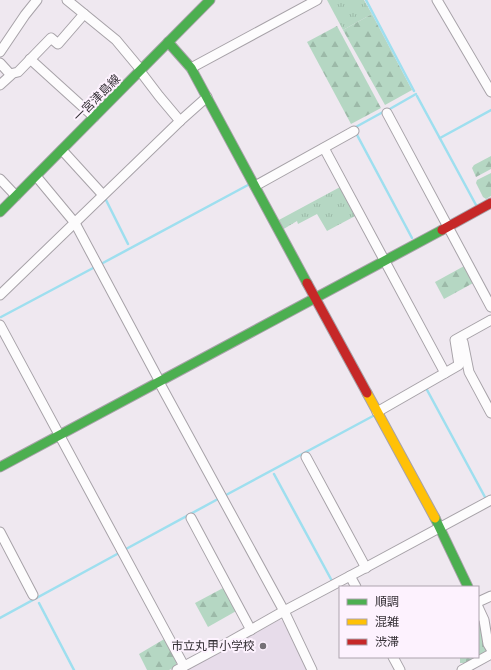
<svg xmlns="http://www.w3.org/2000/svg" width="491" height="670" font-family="Figtree,'Noto Sans JP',sans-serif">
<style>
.education{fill:#e7dcea}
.grass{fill:url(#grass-tufts)}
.forest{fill:url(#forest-firs)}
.cemetery{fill:url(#cemetery-stones)}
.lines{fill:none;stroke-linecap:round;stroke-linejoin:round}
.stream{stroke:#9edfef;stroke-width:2.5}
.street-casing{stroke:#a7a2a8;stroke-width:11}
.fast-casing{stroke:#a7a2a8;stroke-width:11}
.slow-casing{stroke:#a7a2a8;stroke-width:11}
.jam-casing{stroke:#a7a2a8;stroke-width:11}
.street{stroke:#fdfcfd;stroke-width:9}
.fast{stroke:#4caf50;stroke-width:9}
.slow{stroke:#ffc107;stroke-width:9}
.jam{stroke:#c62828;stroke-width:9}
.poi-dot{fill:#757076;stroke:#fdf2fe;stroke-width:1.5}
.labels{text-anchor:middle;stroke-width:4;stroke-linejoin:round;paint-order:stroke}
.street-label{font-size:12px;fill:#342f35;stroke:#fdf2fe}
.poi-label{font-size:12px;fill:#342f35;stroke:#fdf2fe;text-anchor:end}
</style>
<defs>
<pattern id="grass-tufts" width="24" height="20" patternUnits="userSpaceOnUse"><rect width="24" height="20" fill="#b5d7c3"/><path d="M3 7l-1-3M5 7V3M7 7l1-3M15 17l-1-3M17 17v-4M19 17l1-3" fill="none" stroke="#9cb9a8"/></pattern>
<pattern id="forest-firs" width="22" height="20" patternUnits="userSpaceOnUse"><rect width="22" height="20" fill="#b5d7c3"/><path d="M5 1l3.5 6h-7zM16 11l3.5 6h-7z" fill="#9cb9a8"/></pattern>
<pattern id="cemetery-stones" width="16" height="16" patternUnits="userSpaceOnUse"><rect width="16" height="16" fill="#b5d7c3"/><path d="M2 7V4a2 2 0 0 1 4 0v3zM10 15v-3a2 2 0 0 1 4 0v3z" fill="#9cb9a8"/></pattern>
</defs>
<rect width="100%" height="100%" fill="#efe8f0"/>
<path class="education" d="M279,620L283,621L306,670H187Z"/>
<g class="grass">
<path d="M327,0H364L372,14L343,30Z"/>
<path d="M342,186L357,215L327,231L317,214L298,224L297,221L282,230L277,221Z"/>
</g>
<g class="forest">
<path d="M372,14L412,90L385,105L343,30Z"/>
<path d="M337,26L381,108L351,124L307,42Z"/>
<path d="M491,156V169L476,177L472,168L474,165Z"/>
<path d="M491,173V196L486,199L483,197L476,183L477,180Z"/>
<path d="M466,265L475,282L444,299L435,282Z"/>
<path d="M225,587L238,610L208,627L195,603Z"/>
<path d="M166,638L178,660L175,667L169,670H147L139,654Z"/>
</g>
<path class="cemetery" d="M478,621H480L488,651L467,663H460V657H478Z"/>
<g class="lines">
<g class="stream">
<path d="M366,0L414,91"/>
<path d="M417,96L476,205"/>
<path d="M388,110L416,94"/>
<path d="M354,128L383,112"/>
<path d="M356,133L412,238"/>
<path d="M440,138L491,110"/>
<path d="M105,198L128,244"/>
<path d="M101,264L248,185"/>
<path d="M1,317L95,267"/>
<path d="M426,388L486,499"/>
<path d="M274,474L332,581"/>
<path d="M226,495L373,416"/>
<path d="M126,549L218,499"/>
<path d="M39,603L74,670"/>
<path d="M0,618L119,553"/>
</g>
<defs>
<g id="street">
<path d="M67,0L116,40L141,70"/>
<path d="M437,0L491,92"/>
<path d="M0,52L25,15L37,0"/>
<path d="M30,59L94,117"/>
<path d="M0,63L10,74L18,72L51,38L58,44L84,14"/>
<path d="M191,68L317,0"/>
<path d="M140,71L159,96L180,121"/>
<path d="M0,85L11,75L10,74"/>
<path d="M387,113L491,307"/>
<path d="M324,148L445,373"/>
<path d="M62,150L103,195"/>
<path d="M36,176L75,223L160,382"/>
<path d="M0,179L16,196"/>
<path d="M255,186L354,131"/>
<path d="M0,295L180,121L207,97"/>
<path d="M0,325L184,666"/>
<path d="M463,342L469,372L491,413"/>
<path d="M159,382L284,611L312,670"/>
<path d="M377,412L459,365L455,340L491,320"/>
<path d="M306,457L366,568"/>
<path d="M191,518L251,630"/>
<path d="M0,532L33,595"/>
<path d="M350,576L356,587"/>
<path d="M478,602L491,596"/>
<path d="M478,607L484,620L488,644L491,649"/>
<path d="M393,657L400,670"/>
<path d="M177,670L231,641L284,611L350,576L491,500"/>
<path d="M462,670L491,654"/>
</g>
<g id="fast">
<path d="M168,42L191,68L307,283"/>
<path d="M0,212L210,0"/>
<path d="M0,467L442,230"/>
<path d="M435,518L468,587"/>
</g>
<path id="slow" d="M367,393L435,518"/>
<g id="jam">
<path d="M442,230L491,203"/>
<path d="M307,283L367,393"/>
</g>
</defs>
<use href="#street" class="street-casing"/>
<use href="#fast" class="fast-casing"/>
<use href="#slow" class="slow-casing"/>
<use href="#jam" class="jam-casing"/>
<use href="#street" class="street"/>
<use href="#fast" class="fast"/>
<use href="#slow" class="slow"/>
<use href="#jam" class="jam"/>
</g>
<circle class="poi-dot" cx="263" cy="646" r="4"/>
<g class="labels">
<g class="street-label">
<text transform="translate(97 98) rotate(-45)" y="4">一宮津島線</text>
</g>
<g class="poi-label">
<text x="255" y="650">市立丸甲小学校</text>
</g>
</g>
<rect x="339" y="586" width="140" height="72" fill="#fdf2fe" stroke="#ada4ae"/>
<rect x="347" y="599" width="20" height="6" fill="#4caf50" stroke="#ada4ae"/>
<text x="375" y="606" font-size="12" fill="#342f35">順調</text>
<rect x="347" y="619" width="20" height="6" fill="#ffc107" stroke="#ada4ae"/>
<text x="375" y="626" font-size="12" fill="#342f35">混雑</text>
<rect x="347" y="639" width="20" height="6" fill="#c62828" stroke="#ada4ae"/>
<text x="375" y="646" font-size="12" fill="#342f35">渋滞</text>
</svg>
